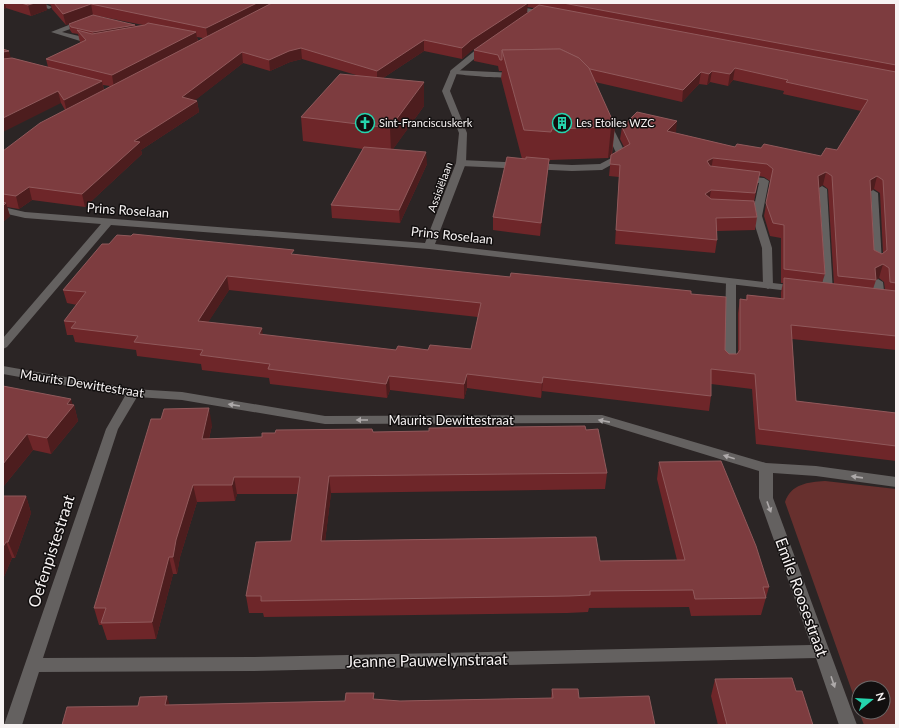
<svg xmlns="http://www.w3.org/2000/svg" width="899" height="728" font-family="Lato,sans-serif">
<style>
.green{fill:#67302e}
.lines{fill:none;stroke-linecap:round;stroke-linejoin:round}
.lane{fill:#646160;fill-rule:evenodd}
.street{fill:#646160;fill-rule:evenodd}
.wall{fill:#6e2629;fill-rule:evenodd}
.shaded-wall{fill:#4d1d1e}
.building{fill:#7d3c3f;stroke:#90595b;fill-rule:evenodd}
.oneway{fill:#aeaaaa}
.labels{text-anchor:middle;stroke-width:3;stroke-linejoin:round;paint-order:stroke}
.far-poi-label{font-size:11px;fill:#f7f3f3;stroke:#120f0f;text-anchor:start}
.far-street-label{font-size:11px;fill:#f7f3f3;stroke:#120f0f}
.street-label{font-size:13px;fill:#f7f3f3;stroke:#120f0f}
.near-street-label{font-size:16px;fill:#f7f3f3;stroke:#120f0f}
</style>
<rect width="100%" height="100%" fill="#2b2525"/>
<path class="green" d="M825,481L896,489V725H864L859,712H883V688H859V711L785,502C791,484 808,482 825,481Z"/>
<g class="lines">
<g class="lane">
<path d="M31,3H42L52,7L49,9Z"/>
<path d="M84,19H87V23L62,32L96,40V44H90L51,32Z"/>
<path d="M451,70L518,73L522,75C515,81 466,75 454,74L450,72Z"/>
<path d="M607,121L611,124L627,156L602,170L572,171L461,166L456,163L461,160L572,165L600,164L617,155L603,124Z"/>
<path d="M743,176L764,178L769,181L762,216L772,248L773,286L768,289L763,286L762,248L752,216L759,183L740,181L738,179L740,177Z"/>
<path d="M822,186L827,189L833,293L828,296L823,293L817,189Z"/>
<path d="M873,190L878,193L882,263L877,266L872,263L868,193Z"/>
<path d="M731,279L736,282V364L734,367H726L724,364L726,282Z"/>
<path d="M878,279L883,282L885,299L879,302L873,299V282Z"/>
</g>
<g class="street">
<path d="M486,3H500L547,12L550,14L547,16L489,5Z"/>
<path d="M483,44H486L490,46L457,73L450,91L467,133L466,163L435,244L798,286L802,287L803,289L802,291L798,292L429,249L111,225L7,347L3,349V338L101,224L25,218L3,213V207L25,212L425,243L456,163L459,133L442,91L451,70Z"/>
<path d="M3,366L133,389L182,392L325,416L602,415L766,463L816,466L896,477V487L816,476L773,473V498L857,725H839L816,658L251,671L39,672L22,725H4L106,429L125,396L3,374ZM137,397L182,400L325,424L602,423L759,471V498L811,645L251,657L43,658L118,429Z"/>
</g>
</g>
<g class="wall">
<path d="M3,3H46L47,10L31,16L6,8L3,9Z"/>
<path d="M46,3H896V350L792,339L796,401L896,413V461L756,444L752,389L711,384V396L709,411L542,391L541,398L467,388L464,399L390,390L387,398L270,384L269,378L202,370L201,364L137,356L136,350L75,342L73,335H67L64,321L77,305L67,303L63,290L109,244L294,255L510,277L691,294L725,350L729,354H738V313L740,299H746L747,295L781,298V292L783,283H781V238L770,236L764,216L770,181L764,177L759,176L754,202L757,217L755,230L717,231V240L715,253L615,244L619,177L609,176L611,156L608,158L550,160L549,162L540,236L493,230V217L522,159L501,78L502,71H499L498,66L474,61V50L516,21L471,51L462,59L424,51L383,78L424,106L393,149L427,164L400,223L332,218L331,205L363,149L303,141L301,117L356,75L302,59L290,62L270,71L243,63L195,100L197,101L199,112L141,150L142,154L85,207L32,200L19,209L7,207L10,216L3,222V151L65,110L61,103L11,58L48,67L46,59L80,43V42L78,34L72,33L70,30L69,24L135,25L136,26L143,25L93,15L66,25L52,9L51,5ZM527,7L535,8L527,13ZM197,37L203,38L198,41ZM733,80L784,91L783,94L861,111L837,150L821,156L735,147L676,133L622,127L620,139L624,147L612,155L615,126L595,82L682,102L699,84L707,85L710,82L728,86ZM103,85L110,86L104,90ZM823,185L828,189L834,284L822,283L825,274L819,187ZM874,189L880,193L883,253L882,254L874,250L871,191ZM879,278L884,282L885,290L873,289L876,280ZM229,290L478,317L471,349L396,350L263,335L208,322Z"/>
<path d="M3,386L74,405L78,421L51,454L33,450L3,487Z"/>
<path d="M212,425L209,439L373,432L586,430L607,473L605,489L331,493L325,541L600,561L677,560L657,479L659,462L769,587L761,615L691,616L689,607L589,608L588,612L567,613L264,617L263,613H249L246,596L291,541L298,494H237L235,501L197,502L180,557L177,574H173L156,639L107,640L102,625H99L94,608Z"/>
<path d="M3,496H26L31,513L15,558H12L3,579Z"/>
<path d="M715,679L796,691L813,725H718L711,696Z"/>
<path d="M552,689L579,698L655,725L138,706L345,701L374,693V699L400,701L551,698Z"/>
</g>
<g class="shaded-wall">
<path d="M3,3H5L6,8L3,9Z"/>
<path d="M35,3H46L47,10L31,16L28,5Z"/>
<path d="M257,3H278L208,39L206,28Z"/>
<path d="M528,3L527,14L471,51L462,59V48L471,40Z"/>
<path d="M91,4L93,15L66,25L63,14Z"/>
<path d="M135,25L136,31L94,38L93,32Z"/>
<path d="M196,32L198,44L114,88L112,75Z"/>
<path d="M424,40V51L377,82V71Z"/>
<path d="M301,48L302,59L290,62L270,71L269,60L289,51Z"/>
<path d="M9,51L12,63L3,65V52Z"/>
<path d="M242,52L243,63L184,109L197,101L199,112L141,150L142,154L85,207L82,194L134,141L182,97Z"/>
<path d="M735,68L733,80L728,86L730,74Z"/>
<path d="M712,71L710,82L707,85L709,74Z"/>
<path d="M701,72L699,84L682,102L683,90Z"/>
<path d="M102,81L104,93L67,112L64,100Z"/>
<path d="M424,82V106L391,152L390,128Z"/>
<path d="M58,91L61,103L3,132V118Z"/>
<path d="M677,121L676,133L667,131Z"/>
<path d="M615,126L611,156L608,158L611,127Z"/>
<path d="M426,152L427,164L400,223L399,210Z"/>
<path d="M713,158L711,171L707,161Z"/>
<path d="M549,159L548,171L540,236L541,223Z"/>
<path d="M826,172L823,185L816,189L818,176Z"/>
<path d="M877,176L874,189L866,193L870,180Z"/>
<path d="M29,187L32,200L19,209L16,196Z"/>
<path d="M711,190L709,202L705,194Z"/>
<path d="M6,203L10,216L3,222V206Z"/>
<path d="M883,264L879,278L875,280V268Z"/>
<path d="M227,276L229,290L200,335L198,321Z"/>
<path d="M262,328L264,342L259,334Z"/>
<path d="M467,374V388L464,399V384Z"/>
<path d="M389,376L390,390L387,398L386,384Z"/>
<path d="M543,377L542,391L541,398L542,383Z"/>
<path d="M71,399L73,406L74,405L78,421L51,454L47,438L67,404Z"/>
<path d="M209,408L212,425L205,456L202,439Z"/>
<path d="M27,434L33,450L3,487V464Z"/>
<path d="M329,476L331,493L323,558L321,541Z"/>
<path d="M234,477L237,494L235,501L232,485Z"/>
<path d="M193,485L197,502L180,557L177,574L173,557L176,540Z"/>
<path d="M26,496L31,513L15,558L8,542Z"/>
<path d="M6,542L12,558L3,579V547Z"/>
<path d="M169,557L173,574L156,639L152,622Z"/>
<path d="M167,696L172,712L165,705Z"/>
</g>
<g class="building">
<path d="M21,3H35L28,5Z"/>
<path d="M54,3H257L206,28L91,4L63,14Z"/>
<path d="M272,3H528L471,40L462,48L424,40L377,71L301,48L289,51L269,60L242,52L182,97L197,101L134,141L140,142L82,194L29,187L16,196L3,194V151L40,123Z"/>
<path d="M563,3H896V65Z"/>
<path d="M539,5L896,72V283L890,282L889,268L883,264L875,268L876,280L838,276L832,176L826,172L818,176L825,274L784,269V225L773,223L766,203L773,169L767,164L713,158L707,161L710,166L760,172L755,193L711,190L705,194L711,199L754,201L757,217L716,218L717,240L616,230L620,165L610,164L611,155L630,144L622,127L637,112L677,121L667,131L735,147L737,144L761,148L764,144L821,156L826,148L837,150L868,100L786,82L788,80L735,68L730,74L712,71L709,74L701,72L683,90L590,69L579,58L560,49L502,50V60H500L498,55L474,50ZM877,176L883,180L887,250L882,254L874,250L870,180Z"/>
<path d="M93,15L135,25L93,32L71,27L69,24Z"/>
<path d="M148,23L196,32L112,75L46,59L86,40L77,30L92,34L145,25Z"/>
<path d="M3,49L9,51L3,52Z"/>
<path d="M560,49L579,58L589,68L615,126L611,127L552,129L551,132L524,130L502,50Z"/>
<path d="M12,58L102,81L64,100L58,91L3,118V59Z"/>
<path d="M340,74L424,82L390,128L301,117Z"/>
<path d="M364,147L426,152L399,210L331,205Z"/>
<path d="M507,157L526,159V157L549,159L541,223L493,217Z"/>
<path d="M3,202L6,203L3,206Z"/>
<path d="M133,234L294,250L291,254L510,277L511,273L691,291V294L726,297L725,350L729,354H737L740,350V299L747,300V295L784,299V278L896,291V336L791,325L796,401L896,413V446L759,429L755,374L711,369V396L543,377L542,383L467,374L464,384L389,376L386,384L268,369L270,364L200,355L203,350L134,342L138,336L71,328L76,322L64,321L86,292L63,290L102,244H109L117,235L131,236ZM227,276L481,303L471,349L430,345L428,350L398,346L396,350L259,334L262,328L198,321Z"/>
<path d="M3,386L71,399L67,404L74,405L47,438L27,434L3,464Z"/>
<path d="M209,408L202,439L262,437V433H275L276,430L372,429L373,432L429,431V428L585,426L586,430L598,429L607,473L329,476L321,541L596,537L600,561L685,560L659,462L721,461L756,546L769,587H763L766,598L695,599L693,590L590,591V595L569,596L261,601V596H246L256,542L291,541L300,477H234L232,485H193L176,540L173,557H169L152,622L101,623L106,608H94L151,419H161L164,409Z"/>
<path d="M3,496H26L8,542H6L3,547Z"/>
<path d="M792,678L796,691H802L813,725H727L715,679Z"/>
<path d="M552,689H578L579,698L649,696L655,725H62L67,707L138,706L140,697L167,696L165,705L345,701L346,693H374L373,699L400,701L553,698Z"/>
</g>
<defs><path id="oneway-solid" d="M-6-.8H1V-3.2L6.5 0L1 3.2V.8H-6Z"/></defs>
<g class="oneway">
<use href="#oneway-solid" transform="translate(234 405) rotate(-171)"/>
<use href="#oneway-solid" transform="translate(362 420) rotate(180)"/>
<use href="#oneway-solid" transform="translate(604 421) rotate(-169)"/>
<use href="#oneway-solid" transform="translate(729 457) rotate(-163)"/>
<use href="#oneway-solid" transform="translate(857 477) rotate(-172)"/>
<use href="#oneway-solid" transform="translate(769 507) rotate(70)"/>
<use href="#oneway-solid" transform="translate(833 682) rotate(71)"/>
</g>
<defs>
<symbol id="church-ring" viewBox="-11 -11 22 22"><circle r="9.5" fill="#120f0f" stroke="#25d5ae" stroke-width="1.5"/><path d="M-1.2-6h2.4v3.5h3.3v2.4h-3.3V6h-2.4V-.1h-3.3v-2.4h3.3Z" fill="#25d5ae"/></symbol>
<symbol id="building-ring" viewBox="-11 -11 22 22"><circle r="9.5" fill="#120f0f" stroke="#25d5ae" stroke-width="1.5"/><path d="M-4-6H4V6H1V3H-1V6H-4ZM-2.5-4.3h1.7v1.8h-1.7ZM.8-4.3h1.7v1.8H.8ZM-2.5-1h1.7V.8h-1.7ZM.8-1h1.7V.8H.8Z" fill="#25d5ae"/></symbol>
</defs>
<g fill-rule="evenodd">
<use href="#church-ring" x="354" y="112" width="22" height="22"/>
<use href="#building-ring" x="551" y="112" width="22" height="22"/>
</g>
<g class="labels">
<g class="far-poi-label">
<text x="379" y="127">Sint-Franciscuskerk</text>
<text x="576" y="127">Les Etoiles WZC</text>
</g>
<g class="far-street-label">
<text transform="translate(440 187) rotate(-70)" y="4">Assisiëlaan</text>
</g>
<g class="street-label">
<text transform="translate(128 210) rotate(4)" y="5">Prins Roselaan</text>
<text transform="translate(452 235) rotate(6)" y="5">Prins Roselaan</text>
<text transform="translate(82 383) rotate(9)" y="5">Maurits Dewittestraat</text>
<text x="451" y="425">Maurits Dewittestraat</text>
</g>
<g class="near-street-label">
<text transform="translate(51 551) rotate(-72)" y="6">Oefenpistestraat</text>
<text transform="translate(802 597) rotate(70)" y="6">Emile Roosestraat</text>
<text transform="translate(427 660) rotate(-1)" y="6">Jeanne Pauwelynstraat</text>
</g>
</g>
<rect width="899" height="728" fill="none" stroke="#f7f3f3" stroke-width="8"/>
<g transform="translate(871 700) rotate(72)"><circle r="19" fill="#120f0f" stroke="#6e6a6a"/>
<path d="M0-3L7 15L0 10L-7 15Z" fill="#25d5ae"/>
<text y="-6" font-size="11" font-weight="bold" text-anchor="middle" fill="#f7f3f3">N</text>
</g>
</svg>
